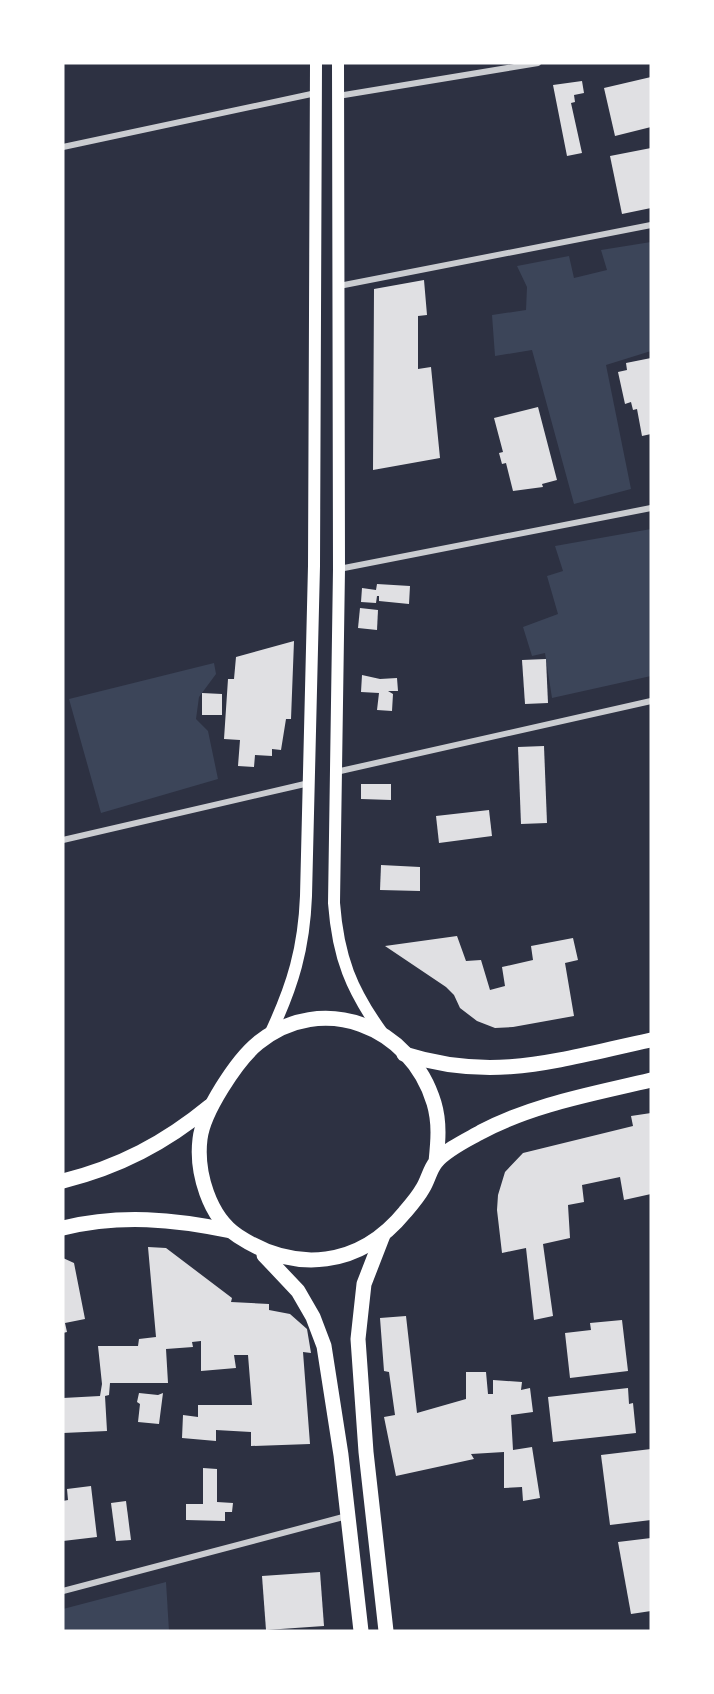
<svg xmlns="http://www.w3.org/2000/svg" width="714" height="1694" font-family="'Roboto Condensed',sans-serif">
<style>
.green{fill:#3c4559}
.building{fill:#e0e0e3}
.lines{fill:none;stroke-linecap:round;stroke-linejoin:round}
.minor{stroke:#caccd0;stroke-width:6}
.secondary{stroke:#fff;stroke-width:12}
.primary{stroke:#fff;stroke-width:15}
</style>
<rect width="100%" height="100%" fill="#2d3142"/>
<g class="green">
<path d="M651,242V351L606,365L631,489L574,504L532,350L495,356L492,315L526,310L527,287L517,266L569,256L574,278L607,270L601,250Z"/>
<path d="M651,529V676L552,698L545,653L532,656L523,627L558,614L547,576L563,571L555,546Z"/>
<path d="M214,663L216,674L199,697L196,719L208,731L218,779L101,813L69,699Z"/>
<path d="M166,1582L169,1631H63V1609Z"/>
</g>
<g class="building">
<path d="M651,77V127L615,136L604,88Z"/>
<path d="M582,81L584,93L574,95L575,102L571,103L582,153L567,156L553,85Z"/>
<path d="M651,148V208L622,214L610,156Z"/>
<path d="M424,280L427,315L418,316V369L431,367L440,458L373,470L374,289Z"/>
<path d="M651,358V434L642,436L637,409L633,410L631,402L625,404L618,372L627,370L626,363Z"/>
<path d="M538,407L557,480L542,484L543,487L513,491L506,463L502,464L499,453L503,452L494,418Z"/>
<path d="M377,584L410,586L409,604L379,601V596H377L376,603L361,602L362,588L376,590Z"/>
<path d="M360,608L378,610L377,630L358,628Z"/>
<path d="M294,641L291,719H286L281,750L272,749V756L255,755L254,767L238,766L240,740L224,739L228,679H234L236,657Z"/>
<path d="M546,659L548,703L525,704L522,660Z"/>
<path d="M362,675L380,679L397,678L398,691H388L393,694L392,711L377,710L379,693L361,692Z"/>
<path d="M202,693L222,694V715H202Z"/>
<path d="M544,746L547,823L521,824L518,747Z"/>
<path d="M361,784H391V800L361,799Z"/>
<path d="M489,810L492,836L439,843L436,816Z"/>
<path d="M381,865L420,867V891L380,890Z"/>
<path d="M457,936L466,961L481,960L490,990L505,986L502,967L533,960L531,946L573,938L578,960L565,963L574,1016L513,1027L495,1028L477,1021L460,1008L454,995L446,987L385,946Z"/>
<path d="M651,1113V1194L624,1200L620,1177L582,1185L584,1202L568,1205L570,1238L543,1244L553,1316L534,1320L526,1248L502,1253L497,1210L498,1195L505,1172L523,1153L633,1126L631,1116Z"/>
<path d="M148,1247L166,1248L232,1298L231,1302L269,1304V1310L290,1314L307,1329L311,1353L303,1352L310,1444L251,1446V1432L216,1430V1441L182,1438L183,1415L198,1417V1405H252L248,1355H234L236,1368L201,1371V1341L192,1342L193,1347L166,1349L168,1383H110L109,1395L105,1396L107,1431L63,1433V1398L100,1396L102,1384L98,1346H138L139,1339L156,1337Z"/>
<path d="M63,1258L74,1263L85,1319L65,1323L67,1332L63,1333Z"/>
<path d="M406,1316L417,1413L466,1399V1372H486L488,1394H493V1380L522,1382L521,1390L530,1388L533,1412L511,1415L513,1450L532,1447L540,1498L523,1501L522,1487L504,1488V1452L471,1454L474,1459L396,1476L384,1417L395,1415L389,1372L384,1371L380,1318Z"/>
<path d="M622,1320L628,1371L570,1378L565,1333L591,1330L590,1323Z"/>
<path d="M628,1388L629,1404L633,1403L636,1433L553,1442L548,1397Z"/>
<path d="M139,1393L158,1395L163,1393L159,1424L138,1422L140,1404L137,1402Z"/>
<path d="M651,1449V1520L610,1525L601,1455Z"/>
<path d="M203,1468L217,1469V1502L233,1503L232,1512H225V1521L186,1520V1504H203Z"/>
<path d="M91,1486L97,1537L63,1541V1501L68,1500L67,1489Z"/>
<path d="M126,1501L131,1540L116,1541L111,1503Z"/>
<path d="M651,1538V1611L631,1614L618,1542Z"/>
<path d="M320,1572L324,1626L266,1630L262,1576Z"/>
</g>
<g class="lines">
<g class="minor">
<path d="M338,96L538,63"/>
<path d="M63,147L316,93"/>
<path d="M339,286L651,225"/>
<path d="M339,569L651,508"/>
<path d="M336,772L651,701"/>
<path d="M63,840L309,783"/>
<path d="M63,1591L347,1516"/>
</g>
<g class="secondary">
<path d="M338,63L339,569L334,903C338,957 351,990 383,1034"/>
<path d="M271,1032C293,985 304,948 306,896L314,566L316,63"/>
</g>
<g class="primary">
<path d="M404,1054C495,1083 561,1059 651,1040"/>
<path d="M436,1162C438,1142 440,1123 434,1103C411,1026 322,991 258,1043C237,1060 203,1112 200,1139C196,1172 209,1217 238,1236C296,1274 360,1267 405,1212C411,1205 418,1197 423,1188C428,1180 430,1169 436,1162C447,1149 467,1140 481,1132C534,1104 593,1094 651,1080"/>
<path d="M63,1181C119,1167 165,1143 210,1106"/>
<path d="M63,1228C120,1214 174,1219 231,1231"/>
<path d="M383,1235L364,1284L358,1339L366,1452L386,1631"/>
<path d="M264,1255L298,1291L313,1317L324,1346L341,1455L361,1631"/>
</g>
</g>
<rect width="714" height="1694" fill="none" stroke="#ffffff" stroke-width="129"/>
</svg>
